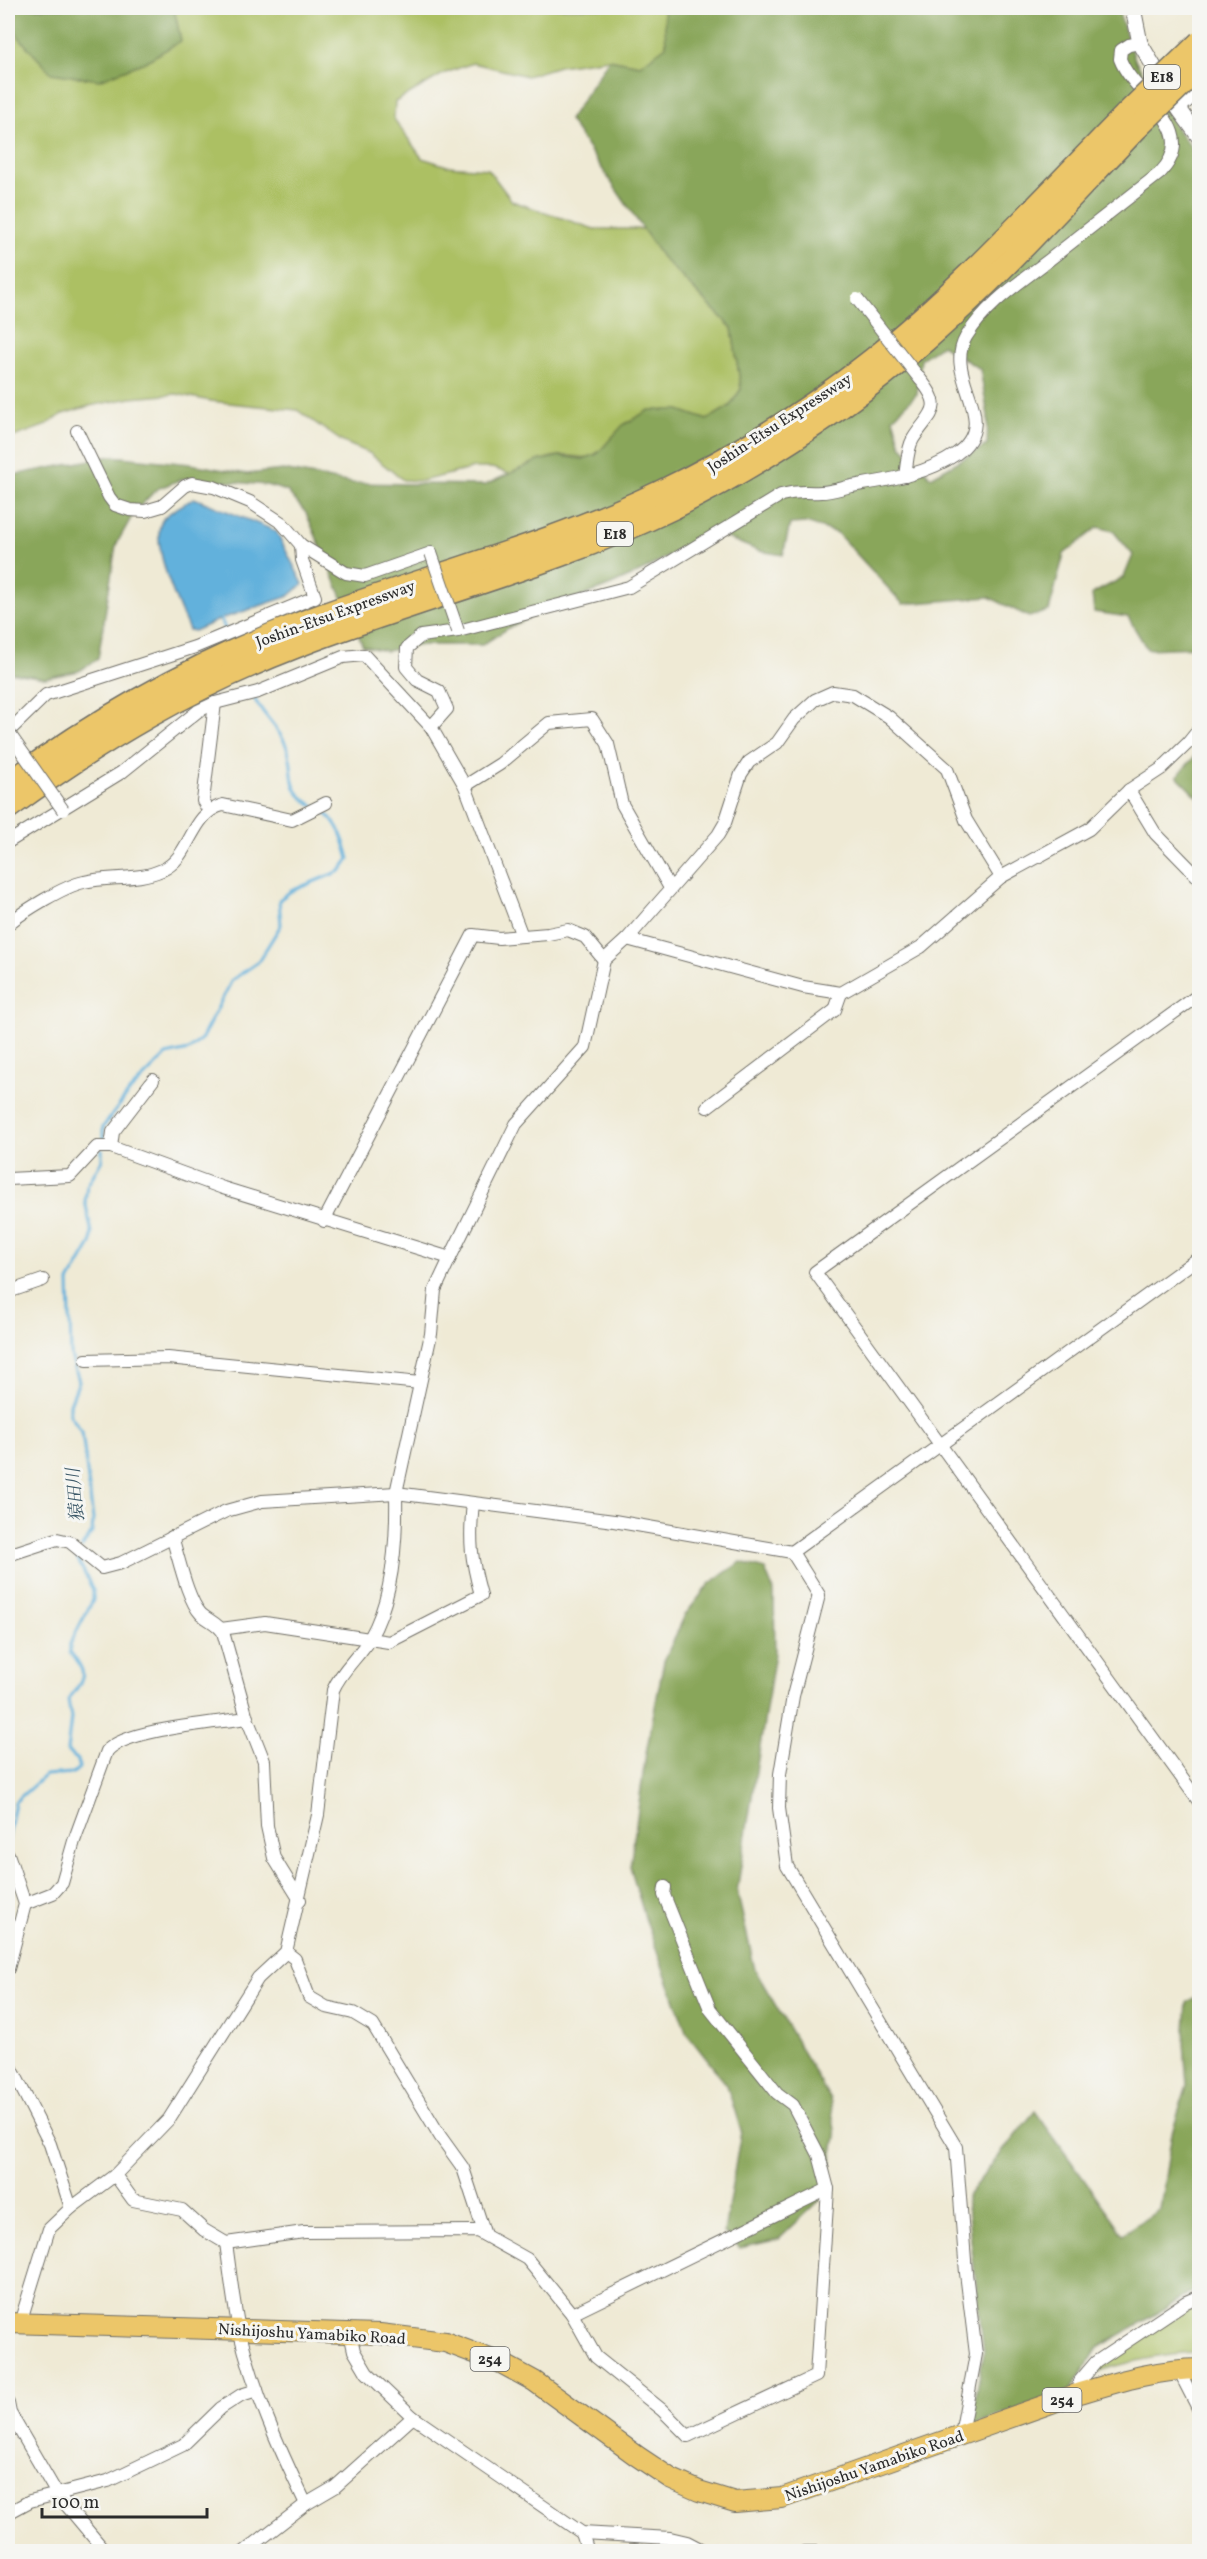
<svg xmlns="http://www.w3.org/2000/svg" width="1207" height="2559" font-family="Vollkorn,'Noto Serif JP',serif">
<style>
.green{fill:#acc064;stroke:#6c7648;stroke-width:1.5}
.forest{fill:#89a65a;stroke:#5a6842;stroke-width:1.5;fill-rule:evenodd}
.water{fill:#62b1dc;stroke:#466e84;stroke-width:1.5}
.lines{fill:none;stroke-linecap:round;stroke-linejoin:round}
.stream{stroke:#62b1dc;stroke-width:3}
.minor-casing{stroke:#706e66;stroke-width:14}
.tertiary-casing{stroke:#706e66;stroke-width:17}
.trunk-casing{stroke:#706e66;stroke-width:22}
.motorway-casing{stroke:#706e66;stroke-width:25}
.minor{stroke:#fff;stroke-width:12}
.tertiary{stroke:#fff;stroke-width:15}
.trunk{stroke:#ecc669;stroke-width:20}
.motorway{stroke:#ecc669;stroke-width:22}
.minor-bridge-casing{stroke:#706e66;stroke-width:14;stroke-linecap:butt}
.motorway-bridge-casing{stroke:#706e66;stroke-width:25;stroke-linecap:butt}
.minor-bridge{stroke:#fff;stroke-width:12}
.motorway-bridge{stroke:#ecc669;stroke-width:22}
.labels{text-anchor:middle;stroke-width:6;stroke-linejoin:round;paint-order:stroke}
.shield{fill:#f6f6f2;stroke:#686867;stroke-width:1.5}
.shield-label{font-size:15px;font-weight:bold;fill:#2b2b2b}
.street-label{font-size:16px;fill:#2b2b2b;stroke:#f6f6f2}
.water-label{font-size:18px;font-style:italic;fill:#3e5a69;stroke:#f6f6f2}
</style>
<rect width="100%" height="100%" fill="#f6f6f2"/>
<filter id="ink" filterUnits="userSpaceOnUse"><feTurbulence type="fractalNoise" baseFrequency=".0167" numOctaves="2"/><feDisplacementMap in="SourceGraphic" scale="12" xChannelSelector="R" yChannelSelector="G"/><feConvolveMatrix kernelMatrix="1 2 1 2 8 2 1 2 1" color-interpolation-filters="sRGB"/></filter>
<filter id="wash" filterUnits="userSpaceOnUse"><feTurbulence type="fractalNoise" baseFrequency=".008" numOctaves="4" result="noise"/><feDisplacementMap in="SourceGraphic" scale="24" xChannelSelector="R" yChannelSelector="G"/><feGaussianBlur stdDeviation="1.35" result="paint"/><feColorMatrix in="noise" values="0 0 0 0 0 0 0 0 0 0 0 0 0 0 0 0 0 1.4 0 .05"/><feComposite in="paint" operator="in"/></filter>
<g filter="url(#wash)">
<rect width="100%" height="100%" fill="#efead5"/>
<g class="green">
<path d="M8,8H664L667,46L640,65L609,59L559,66L527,76L473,63L443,74L395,102L394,119L422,158L447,166L488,169L512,201L594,229H644L662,257L732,328L741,389L730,406L707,420L679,410L606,445C585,466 582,454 559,456C541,458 526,466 510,474L492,468H474L422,481L403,480L369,453L343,442L297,410L210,401L177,394L131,398L89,406L63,414L44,426L8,439Z"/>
<path d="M1199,2300V2353C1161,2354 1126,2362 1090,2374L1099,2365Z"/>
</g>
<g class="forest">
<path d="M8,8H174L181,41L145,62L99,80L51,73C36,55 7,32 8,8Z"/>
<path d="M664,8H1117L1136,62L1177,129L1199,158V647L1147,649L1128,617L1094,612L1092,594L1124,577L1133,555L1113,531L1098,527L1064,554L1049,611L1029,617L989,597L903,604L837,533L806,523L790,524L783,555L759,551L710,531L646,569L611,585L539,613L510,627L482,645H422L386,651L363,646L306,513L287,491L266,485L201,479H182L157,489L135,511L116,545L98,659L79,671L45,678L8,672V476L111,456L191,464L247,474L283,470L352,483L485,485L537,461L560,456L583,459L597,454L623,425L649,410H679L707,420L730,406L741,389L732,328L662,257L569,120L609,59L640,65L666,46ZM942,345L980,369L988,416L987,445L931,477L901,445L893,418L917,394L921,359Z"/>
<path d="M1199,752V798L1177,776Z"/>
<path d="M741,1562L765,1569L774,1592L775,1653L737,1891L755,1970L830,2099L836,2137L825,2195L779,2239L740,2248L724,2233L741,2131L727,2085L687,2034L646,1921L630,1867L646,1753L664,1661L685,1615L710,1583Z"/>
<path d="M1199,1994V2288L1098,2348L1070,2391L970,2426L984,2353L966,2197L1035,2111L1123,2234L1160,2209L1172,2133L1187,2085L1184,2043L1187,2003Z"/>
</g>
<path class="water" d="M194,498L276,531L303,584L289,596L221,619L194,631L189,630C179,607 148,541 163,519C169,511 185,504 194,498Z"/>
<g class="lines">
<g class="stream">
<path d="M221,619L226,631"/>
<path d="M254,698C262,714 279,728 286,745C298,774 282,787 314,806"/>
<path d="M103,1143V1127L130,1091L166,1055L189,1050L202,1038L232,980L258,962L281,925L279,900L291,891L340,871L349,859C344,840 338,820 320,809"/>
<path d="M82,1547L92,1532L93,1520L82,1432L70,1415V1404L79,1381L71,1355L69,1282L91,1244L92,1233L85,1201L87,1186L102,1160V1150"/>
<path d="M8,1841L15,1802L45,1775L73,1773L79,1768L78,1760L67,1751L71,1718L68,1700C85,1677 89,1675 70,1652V1644L93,1600V1590L76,1556L78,1553"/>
</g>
</g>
</g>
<g filter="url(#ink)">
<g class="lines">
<defs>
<g id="minor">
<path d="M1179,109L1200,90"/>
<path d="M77,431L109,497L115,505L130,510L145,511L162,506L185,486L192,483L214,487L250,502L282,523L301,545L346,573L365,576L431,553"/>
<path d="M905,476C907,465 907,449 913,439C930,412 946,410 920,379"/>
<path d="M431,727L447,709L439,691L417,680L406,667L407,648L421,636L458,631L629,587L781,495C800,490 803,493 821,492C831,492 842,488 852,486C887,480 926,475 956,454C1004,420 942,378 966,337C986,304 1019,283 1049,260C1086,231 1123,202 1160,173C1203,128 1135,99 1120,59L1121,50L1129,45L1140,43"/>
<path d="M8,732L46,695L195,647L315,597L302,560L301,545"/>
<path d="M465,786L500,764L549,723L592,719L608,744L622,804L670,888"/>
<path d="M1129,790L1155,833L1200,879"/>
<path d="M209,811L203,801L215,703"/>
<path d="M8,842L122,772L198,711L215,703L258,692L343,657L364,655L431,727L465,786L522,936"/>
<path d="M8,924C24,911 64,886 84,882C109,876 138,881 162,870C191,858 190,813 223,805L292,820L326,803"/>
<path d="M627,939L803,987L841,993L921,947L1001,877L1089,829L1129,790L1161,769L1188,743L1200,728"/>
<path d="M1200,994L815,1272L1200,1803"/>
<path d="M707,1107L835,1010L841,993"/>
<path d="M111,1147L113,1132L153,1080"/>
<path d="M8,1179L70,1176L97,1147H111L223,1188L450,1258"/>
<path d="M324,1221L473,935L499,938L548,934L568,930L585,937L604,960"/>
<path d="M8,1292L43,1280"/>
<path d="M86,1360L168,1358L420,1383"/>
<path d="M172,1537C179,1558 187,1599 201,1614C209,1621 217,1623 223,1632L247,1718L264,1761L267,1826L274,1858L300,1900"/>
<path d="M792,1552L819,1595L793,1696L780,1774L779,1808L787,1866L956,2147L966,2273L976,2354L961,2434"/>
<path d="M8,1555L57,1539L70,1542L102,1568L121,1563L226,1511L262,1501L396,1493L614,1521L792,1552L1200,1257"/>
<path d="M221,1629L265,1623L389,1642L481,1595C471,1559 469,1541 473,1503"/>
<path d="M8,1854L25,1904L8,1969"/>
<path d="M25,1904L53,1893L62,1883L74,1841L107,1751C126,1729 215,1723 247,1718"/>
<path d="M286,1952L295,1959L309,1997L326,2007L353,2013L373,2025L440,2136L463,2168L485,2235"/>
<path d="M8,2061L50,2144L71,2208"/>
<path d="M115,2175L133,2200L182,2210L204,2230L226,2243L304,2232L477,2231L527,2259L572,2314L596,2357L662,2410L688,2436L816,2376L828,2189L819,2155L793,2105L777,2093L710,2009L664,1895L665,1887"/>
<path d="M226,2243C230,2271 233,2301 239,2329C253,2390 279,2448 306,2504"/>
<path d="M572,2314L828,2189"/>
<path d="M20,2323L49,2229L71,2208L115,2175L169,2119L258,1978L286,1952L318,1815L333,1690C342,1669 359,1657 370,1638C394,1597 397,1539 396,1493L431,1334L435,1290L450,1258L516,1124L585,1047L604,960L627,939L718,835L725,823L741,774L749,762L777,743L794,719L815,700L833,692L853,695L889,717L947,769L966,820L1001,877"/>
<path d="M350,2333L354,2351L367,2373L413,2417L582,2533L670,2538L687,2542L706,2552"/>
<path d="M1178,2369L1200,2412"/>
<path d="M1077,2394L1079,2382L1096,2362L1186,2302L1200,2296"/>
<path d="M8,2403L10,2413L57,2494L104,2550L108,2552"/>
<path d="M8,2513L30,2501L108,2481L183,2445L221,2408L241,2395L257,2390"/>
<path d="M582,2533L588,2552"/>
<path d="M244,2552L306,2504L335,2487L413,2417"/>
<path d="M804,2552H818"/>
</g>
<path id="tertiary" d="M1133,8L1140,43L1179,109L1200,138"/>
<path id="trunk" d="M8,2323L380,2334L445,2342L501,2363L534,2381L637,2456L670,2478L699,2491L735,2502L782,2498L1077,2394C1117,2382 1158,2369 1200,2369"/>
<g id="motorway">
<path d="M8,784C98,718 194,664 298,624C418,578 543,548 660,492C735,456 808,411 873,359C965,286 1044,197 1126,114"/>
<path d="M8,808C101,740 193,686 300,645C424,597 554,566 673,508C764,463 848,407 925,341C1001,275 1069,199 1138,127"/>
</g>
</defs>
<use href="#minor" class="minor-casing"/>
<use href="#tertiary" class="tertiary-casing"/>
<use href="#trunk" class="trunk-casing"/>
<use href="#motorway" class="motorway-casing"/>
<use href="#minor" class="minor"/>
<use href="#tertiary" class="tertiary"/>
<use href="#trunk" class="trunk"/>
<use href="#motorway" class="motorway"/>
<defs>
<g id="minor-bridge">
<path d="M857,299L920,379"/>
<path d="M431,553L458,631"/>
<path d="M8,732L63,810"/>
</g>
<g id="motorway-bridge">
<path d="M1126,114L1200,42"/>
<path d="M1138,127L1200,67"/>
</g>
</defs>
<use href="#minor-bridge" class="minor-bridge-casing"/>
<use href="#motorway-bridge" class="motorway-bridge-casing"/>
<use href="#minor-bridge" class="minor-bridge"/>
<use href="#motorway-bridge" class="motorway-bridge"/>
</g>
</g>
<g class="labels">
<g class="shield">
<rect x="1144" y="65" width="36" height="24" rx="4.5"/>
<rect x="597" y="522" width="36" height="24" rx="4.5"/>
<rect x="470.5" y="2347" width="39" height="24" rx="4.5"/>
<rect x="1042.5" y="2388" width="39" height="24" rx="4.5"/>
</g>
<g class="shield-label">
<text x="1162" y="82">E18</text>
<text x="615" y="539">E18</text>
<text x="490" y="2364">254</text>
<text x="1062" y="2405">254</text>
</g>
<g class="street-label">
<text transform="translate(779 422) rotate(-33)" y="6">Joshin-Etsu Expressway</text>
<text transform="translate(335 613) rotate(-20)" y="6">Joshin-Etsu Expressway</text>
<text transform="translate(312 2333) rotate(3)" y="6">Nishijoshu Yamabiko Road</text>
<text transform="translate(874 2465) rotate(-19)" y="6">Nishijoshu Yamabiko Road</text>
</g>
<g class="water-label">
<text transform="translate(75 1495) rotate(-95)" y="6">猿田川</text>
</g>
</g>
<rect width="1207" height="2559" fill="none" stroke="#f6f6f2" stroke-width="30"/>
<path d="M42 2508v9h165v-9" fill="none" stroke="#2b2b2b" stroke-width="3"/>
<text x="51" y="2508" font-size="18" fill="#2b2b2b" stroke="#f6f6f2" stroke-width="4.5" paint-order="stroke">100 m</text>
</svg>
